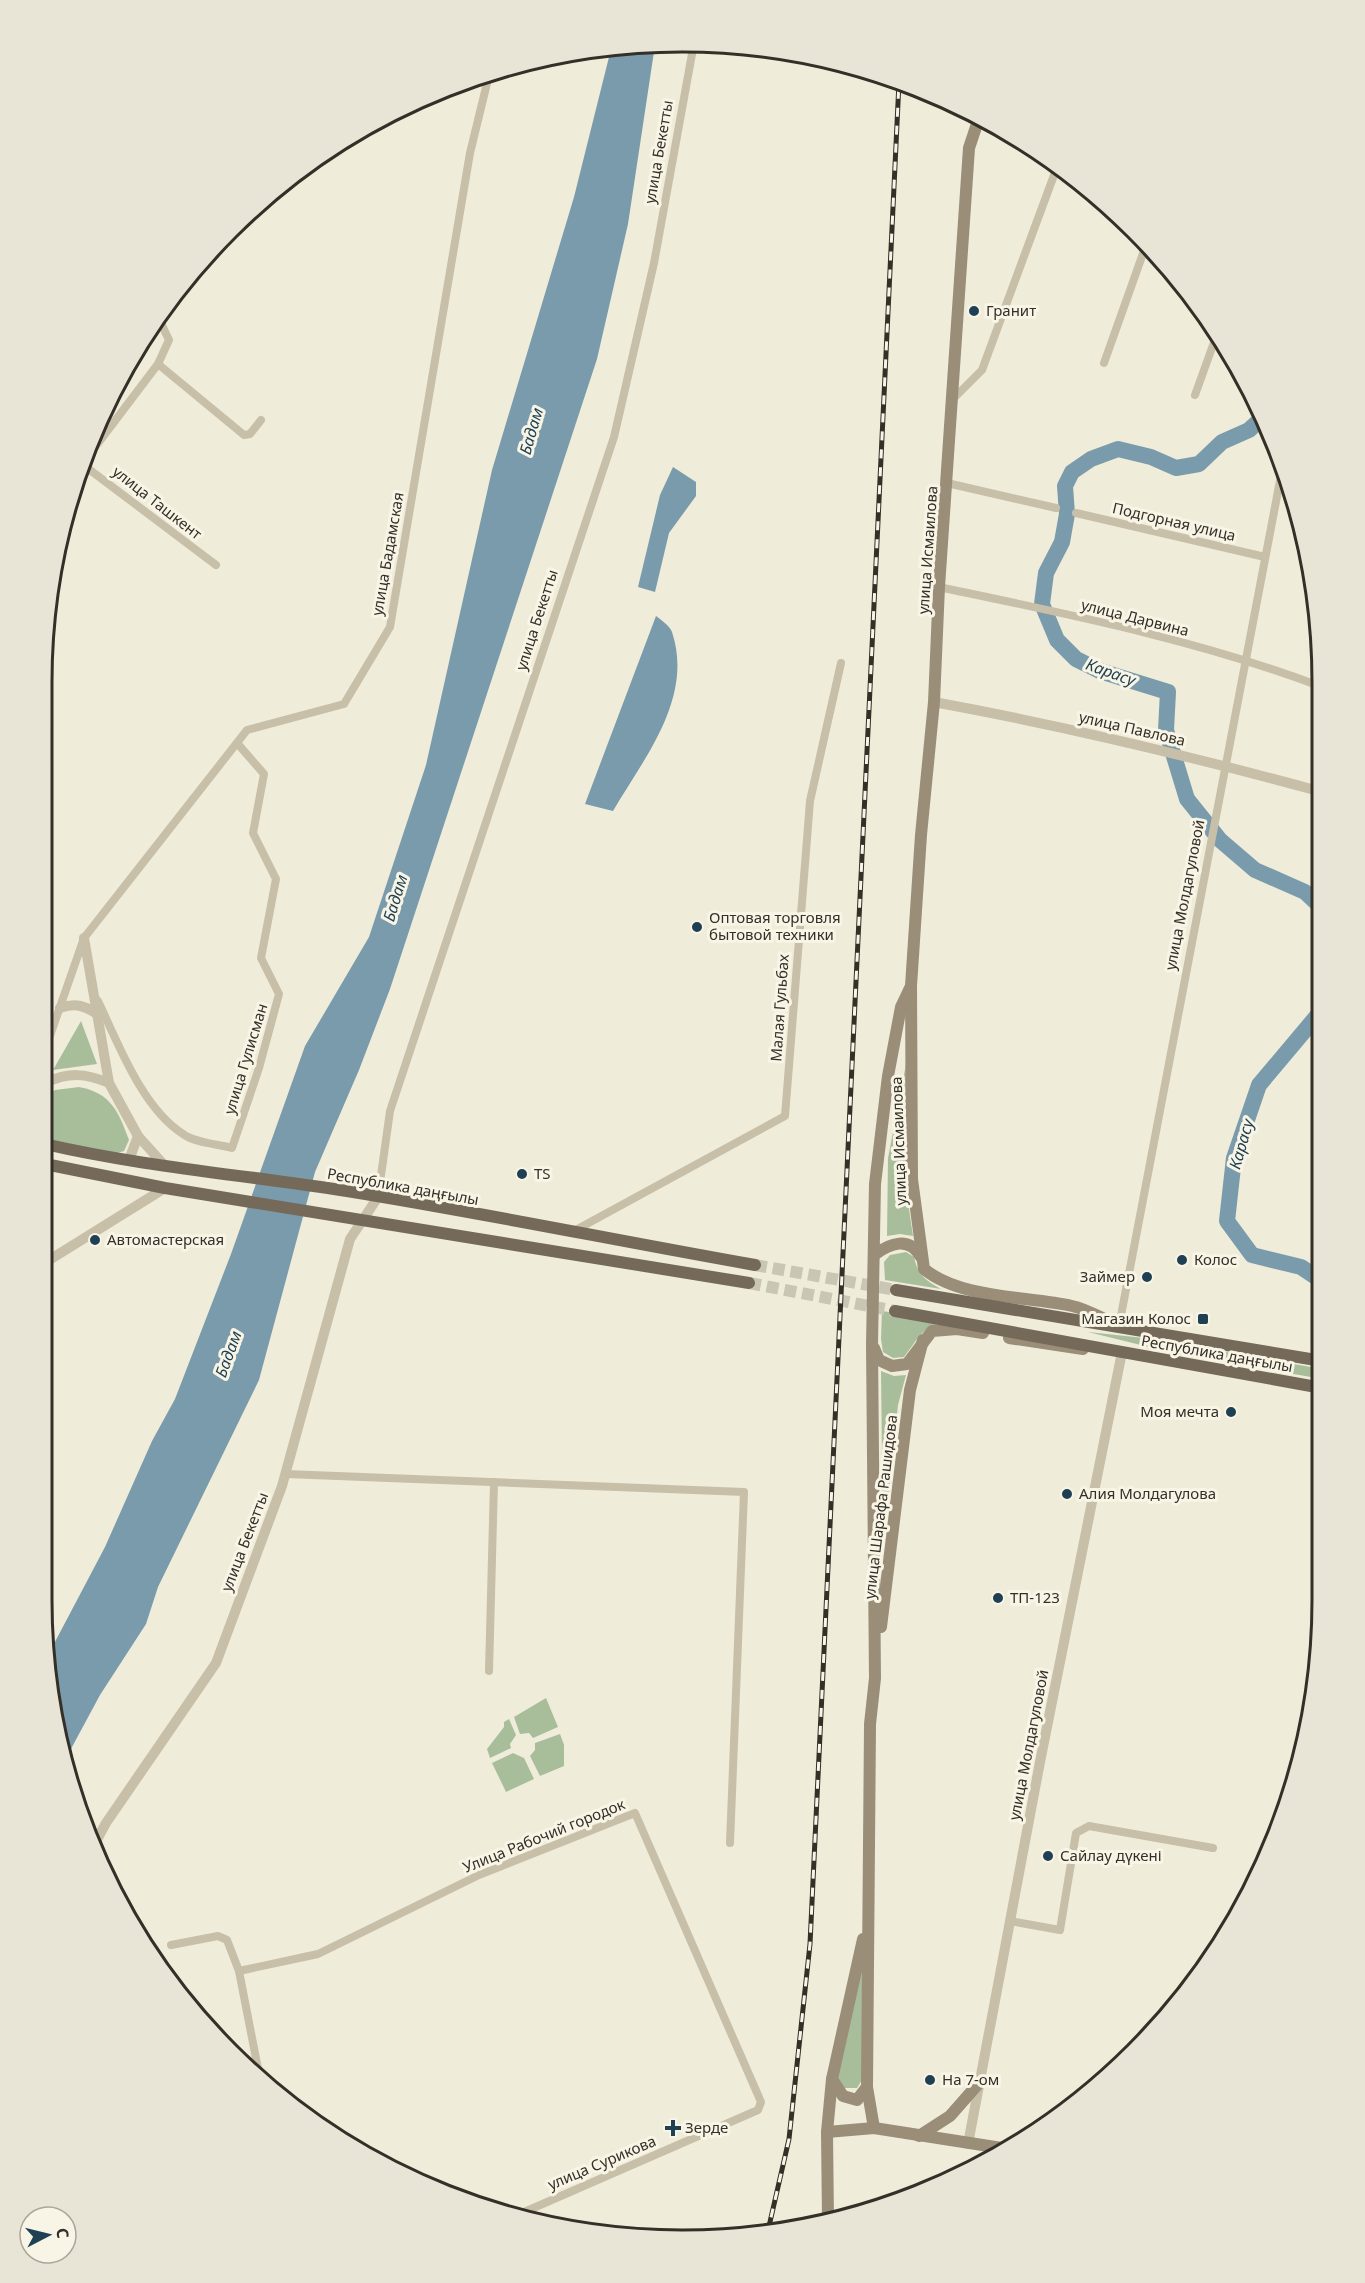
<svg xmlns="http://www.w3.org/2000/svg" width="1365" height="2283" font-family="'Noto Sans',sans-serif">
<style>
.green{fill:#a8be9b}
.water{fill:#7a9bab}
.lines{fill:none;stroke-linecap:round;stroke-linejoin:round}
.river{stroke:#7a9bab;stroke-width:16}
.primary-tunnel{stroke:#cac6b6;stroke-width:12;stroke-dasharray:12 6;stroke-linecap:butt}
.minor{stroke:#c7bfa7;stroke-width:8}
.tertiary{stroke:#c7bfa7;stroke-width:10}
.secondary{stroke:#9a8e78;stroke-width:12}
.primary{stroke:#756a59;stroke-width:12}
.rail-casing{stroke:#342f27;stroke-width:5}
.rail{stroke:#f8f5e6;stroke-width:3;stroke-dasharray:9;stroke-linecap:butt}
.poi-dot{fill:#1f4052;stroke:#f8f5e6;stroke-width:2}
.labels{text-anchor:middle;stroke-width:6;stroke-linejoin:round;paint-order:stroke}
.street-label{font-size:15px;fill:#342f27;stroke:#f8f5e6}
.poi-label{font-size:15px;fill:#342f27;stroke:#f8f5e6;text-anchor:start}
.water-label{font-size:16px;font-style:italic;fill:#1f4052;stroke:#f8f5e6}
.rim{fill:none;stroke:#342f27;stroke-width:3}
</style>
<rect width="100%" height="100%" fill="#f0ecda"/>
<g class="green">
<path d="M81,1021L97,1064L53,1070Z"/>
<path d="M912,1033L906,1189L913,1236L900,1234L887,1236L888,1158Z"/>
<path d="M79,1087C111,1093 118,1111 129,1140L124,1151L114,1154L45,1138V1098L55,1090Z"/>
<path d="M906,1252L914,1257C918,1275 925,1280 941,1289L885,1280L884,1262L890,1255Z"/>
<path d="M882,1311L951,1321C920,1327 922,1334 904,1357L893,1358L883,1352L881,1339Z"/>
<path d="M1088,1332L1163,1340L1161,1350Z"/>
<path d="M1166,1341L1322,1369V1379L1165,1351Z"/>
<path d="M881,1371L894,1376L906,1375L898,1405L883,1549Z"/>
<path d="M546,1698L558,1727L533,1738L529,1733L520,1734L514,1717Z"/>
<path d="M509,1719L516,1735L510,1744L511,1748L490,1758L487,1749L504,1727V1722Z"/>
<path d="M560,1734L564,1745V1766L540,1776L530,1756L535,1750V1743Z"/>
<path d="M513,1753L524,1758L534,1779L506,1792L492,1763Z"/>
<path d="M864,1949L862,2080L857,2088H843L838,2077Z"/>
</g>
<g class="water">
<path d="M655,45L628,224L597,359L390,989L359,1070L315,1172L259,1380L158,1587L146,1624L100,1695L65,1760L48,1684L47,1657L105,1547L152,1441L175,1399L231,1254L305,1046L369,937L426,765L492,470L574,197L611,49Z"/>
<path d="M673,467L696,482V496L669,533L655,592L638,587L660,495Z"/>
<path d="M656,616C661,620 670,626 672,632C694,698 644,758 613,811L585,804Z"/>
</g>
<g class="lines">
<g class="river">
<path d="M1261,419L1249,430L1222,442L1199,464L1176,468L1151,457L1118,449L1091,459L1072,472L1065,486L1067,514L1062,542L1046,573L1042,604L1057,640L1076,659L1100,671L1168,692L1166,730L1187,799L1220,840L1255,870L1305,892L1322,908"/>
<path d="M1322,1010L1259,1085L1234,1158L1227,1221L1252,1255L1301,1267L1322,1281"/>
</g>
<g class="primary-tunnel">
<path d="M755,1265L896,1290"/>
<path d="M749,1283L895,1311"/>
</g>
<g class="minor">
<path d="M1104,363L1146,245"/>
<path d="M158,364L244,435L250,434L261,420"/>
<path d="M1195,395L1217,334"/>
<path d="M953,399L982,370L1057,167"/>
<path d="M83,463L158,364L169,340L158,317"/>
<path d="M82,464L216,565"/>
<path d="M947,483L1056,508"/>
<path d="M1076,513L1265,557"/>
<path d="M939,587C1067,614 1199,640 1322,687"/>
<path d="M98,1001C118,1043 142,1108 183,1134C195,1143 218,1144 232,1148L259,1068L279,994L261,958L276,879L253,833L264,774L237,743"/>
<path d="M45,1050L84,938L247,730L344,704L390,627L470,153L489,75"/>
<path d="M378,1197L390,1111L614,437L654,263L694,43"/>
<path d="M572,1232L785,1116L810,801L841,663"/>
<path d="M1119,1326L1282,470"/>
<path d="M286,1474L744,1492L730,1843"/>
<path d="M489,1671L494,1482"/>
<path d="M1010,1921L1060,1930L1076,1833L1089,1826L1213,1848"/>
<path d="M171,1945L218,1936L227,1940L239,1971L260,2079"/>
<path d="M239,1971L318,1954L479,1875L635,1813L761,2102L758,2110L515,2216"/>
</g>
<g class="tertiary">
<path d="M934,702C1064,726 1194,757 1322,792"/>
<path d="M84,938L109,1083L138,1136L165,1166"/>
<path d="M60,1008C75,1003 84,1005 97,1014"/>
<path d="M45,1083C69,1072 85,1073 109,1083"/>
<path d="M129,1160L138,1136"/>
<path d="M46,1262L165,1188"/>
<path d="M93,1847L106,1823L216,1663L282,1486L350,1239L378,1197"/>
<path d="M968,2144L1040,1762L1122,1352"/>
</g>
<g class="secondary">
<path d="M979,118L969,148L939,587L934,702L921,835L911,986L912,1179L924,1269C961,1299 1027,1296 1072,1306C1087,1309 1101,1318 1115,1324"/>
<path d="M874,1255C890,1243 909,1236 921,1257"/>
<path d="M1009,1338L1083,1349"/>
<path d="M874,1348L879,1360L892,1366L907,1364L932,1331L957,1329L983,1333"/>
<path d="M881,1627L910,1390L923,1340"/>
<path d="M832,2079L843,2096L857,2100L867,2087"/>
<path d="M874,2128L867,2087L870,1724L875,1678L872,1344L875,1184L888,1076L901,1007L910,988"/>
<path d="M827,2132L874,2128L1008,2149"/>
<path d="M919,2136L950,2116L979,2083"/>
<path d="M828,2221L827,2132L832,2079L863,1939"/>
</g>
<g class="primary">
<path d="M45,1144C144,1167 246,1175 347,1191C483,1213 619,1241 755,1265"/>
<path d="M45,1164L165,1188L749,1283"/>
<path d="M896,1290L1322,1361"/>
<path d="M895,1311L1322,1388"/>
</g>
<defs>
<path id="rail" d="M767,2235L789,2139L810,1944L899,82"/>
</defs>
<use href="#rail" class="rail-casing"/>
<use href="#rail" class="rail"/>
</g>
<g class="poi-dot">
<circle cx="974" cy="311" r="6"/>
<circle cx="697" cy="927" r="6"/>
<circle cx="522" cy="1174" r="6"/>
<circle cx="95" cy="1240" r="6"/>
<circle cx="1182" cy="1260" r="6"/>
<circle cx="1147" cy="1277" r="6"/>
<rect x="1197" y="1313" width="12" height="12" rx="3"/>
<circle cx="1231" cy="1412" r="6"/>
<circle cx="1067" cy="1494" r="6"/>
<circle cx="998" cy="1598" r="6"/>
<circle cx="1048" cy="1856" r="6"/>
<circle cx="930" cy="2080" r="6"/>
<path d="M670 2119h6v6h6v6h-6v6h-6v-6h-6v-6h6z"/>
</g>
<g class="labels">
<g class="street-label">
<text transform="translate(659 152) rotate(-80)" y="5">улица Бекетты</text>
<text transform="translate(157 503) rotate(38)" y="5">улица Ташкент</text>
<text transform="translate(1174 522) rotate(13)" y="5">Подгорная улица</text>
<text transform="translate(928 550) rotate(-86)" y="5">улица Исмаилова</text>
<text transform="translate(388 554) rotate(-80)" y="5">улица Бадамская</text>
<text transform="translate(1135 618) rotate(14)" y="5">улица Дарвина</text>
<text transform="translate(537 620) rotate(-72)" y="5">улица Бекетты</text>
<text transform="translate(1132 729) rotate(13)" y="5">улица Павлова</text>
<text transform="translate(1185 895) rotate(-79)" y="5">улица Молдагуловой</text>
<text transform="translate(780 1008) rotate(-86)" y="5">Малая Гульбах</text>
<text transform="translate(246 1059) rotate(-73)" y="5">улица Гулисман</text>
<text transform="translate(899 1141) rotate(-92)" y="5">улица Исмаилова</text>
<text transform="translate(403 1187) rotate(10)" y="5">Республика даңғылы</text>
<text transform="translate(1217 1354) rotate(10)" y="5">Республика даңғылы</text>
<text transform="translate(881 1507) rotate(-83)" y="5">улица Шарафа Рашидова</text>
<text transform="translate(245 1542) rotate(-69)" y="5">улица Бекетты</text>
<text transform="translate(1029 1745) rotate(-79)" y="5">улица Молдагуловой</text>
<text transform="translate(544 1836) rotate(-22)" y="5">Улица Рабочий городок</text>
<text transform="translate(602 2163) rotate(-23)" y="5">улица Сурикова</text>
</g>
<g class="poi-label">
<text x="986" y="316">Гранит</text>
<text x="709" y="923">Оптовая торговля<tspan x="709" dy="17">бытовой техники</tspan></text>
<text x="534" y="1179">TS</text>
<text x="107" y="1245">Автомастерская</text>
<text x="1194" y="1265">Колос</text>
<text x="1135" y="1282" text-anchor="end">Займер</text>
<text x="1191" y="1324" text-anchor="end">Магазин Колос</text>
<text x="1219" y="1417" text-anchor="end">Моя мечта</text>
<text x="1079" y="1499">Алия Молдагулова</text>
<text x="1010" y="1603">ТП-123</text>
<text x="1060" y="1861">Сайлау дүкені</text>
<text x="942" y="2085">На 7-ом</text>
<text x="685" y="2133">Зерде</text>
</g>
<g class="water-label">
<text transform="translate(531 431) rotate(-74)" y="6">Бадам</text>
<text transform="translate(1111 672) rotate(20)" y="6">Карасу</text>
<text transform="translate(395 898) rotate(-73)" y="6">Бадам</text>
<text transform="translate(1241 1144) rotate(-74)" y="6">Карасу</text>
<text transform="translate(228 1354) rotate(-70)" y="6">Бадам</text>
</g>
</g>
<path d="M0 0H1365V2283H0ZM682 52H682A630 630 0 0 1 1312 682V1600A630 630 0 0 1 682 2230H682A630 630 0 0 1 52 1600V682A630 630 0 0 1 682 52Z" fill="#e8e5d7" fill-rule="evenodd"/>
<path class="rim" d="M682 52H682A630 630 0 0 1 1312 682V1600A630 630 0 0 1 682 2230H682A630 630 0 0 1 52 1600V682A630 630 0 0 1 682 52Z"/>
<g transform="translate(48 2235) rotate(83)"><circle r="28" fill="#f8f5e6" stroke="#aaa69a" stroke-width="1.5"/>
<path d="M0-4.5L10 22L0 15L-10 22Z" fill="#1f4052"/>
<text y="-9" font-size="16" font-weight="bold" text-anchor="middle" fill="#342f27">С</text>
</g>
</svg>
